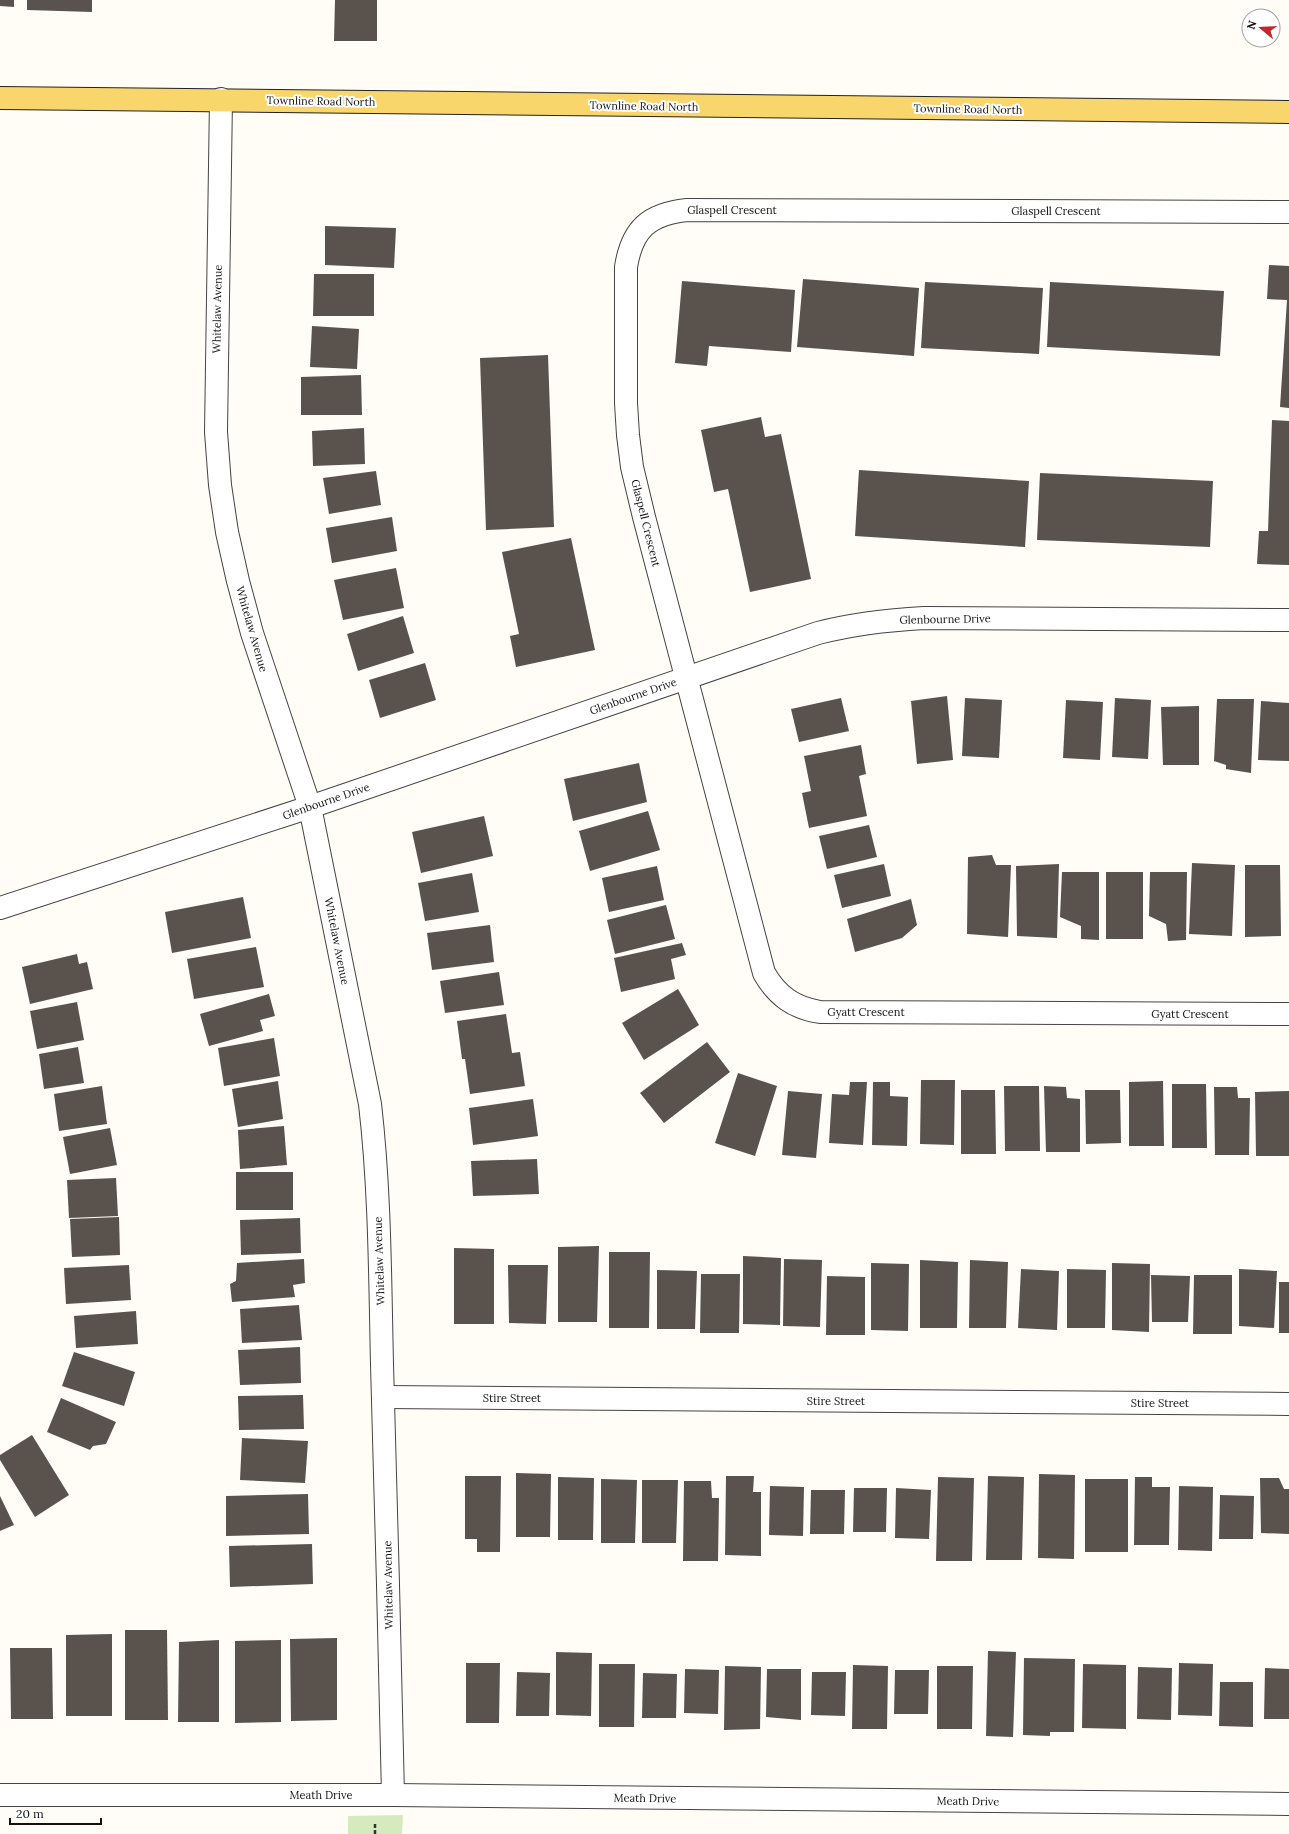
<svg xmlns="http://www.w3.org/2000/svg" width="1289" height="1834" font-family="Lora,serif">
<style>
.green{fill:#d5ebbd}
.building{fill:#5a524d}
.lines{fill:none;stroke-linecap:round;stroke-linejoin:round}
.minor-casing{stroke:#444;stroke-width:24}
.major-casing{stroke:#222;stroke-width:24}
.path{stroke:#333;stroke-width:2.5;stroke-dasharray:4 2;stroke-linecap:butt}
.minor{stroke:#fff;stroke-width:22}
.major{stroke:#f9d66b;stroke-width:22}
.labels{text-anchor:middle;stroke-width:4;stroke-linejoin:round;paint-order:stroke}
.street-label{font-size:11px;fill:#111;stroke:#fff}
</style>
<rect width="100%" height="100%" fill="#fffdf5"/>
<path class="green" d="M403,1815L402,1834H348V1816Z"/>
<g class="building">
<path d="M0,0H14V7L0,6Z"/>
<path d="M27,0H92V12L27,10Z"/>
<path d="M335,0H377V41H334Z"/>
<path d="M325,226L396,228L394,268L325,265Z"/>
<path d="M1269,265L1289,266V408L1280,407L1287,300L1267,299Z"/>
<path d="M314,274H374V316H313Z"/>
<path d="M803,279L919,288L914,356L797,347Z"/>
<path d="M682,281L795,290L791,352L709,346L707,366L675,363Z"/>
<path d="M925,282L1043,288L1039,354L921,348Z"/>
<path d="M1050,282L1224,291L1220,356L1047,347Z"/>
<path d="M312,326L359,329L357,369L310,367Z"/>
<path d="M548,355L554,527L486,530L480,358Z"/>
<path d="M361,375L362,415H301V377Z"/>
<path d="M761,417L765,437L781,434L811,579L750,592L728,489L714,492L701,430Z"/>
<path d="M1272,420L1289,421V565L1257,564L1259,531H1268Z"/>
<path d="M364,428L365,464L313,466L312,431Z"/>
<path d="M859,470L1029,481L1025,547L855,536Z"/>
<path d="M376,471L381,505L329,514L323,478Z"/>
<path d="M1040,473L1213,481L1210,547L1037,540Z"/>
<path d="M392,517L397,551L332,563L326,528Z"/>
<path d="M571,538L595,650L516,667L510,636L519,634L502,552Z"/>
<path d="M396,568L404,608L343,620L334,580Z"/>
<path d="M403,616L414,653L358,671L347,634Z"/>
<path d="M425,663L436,700L380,718L369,680Z"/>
<path d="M947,696L953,760L917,764L911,701Z"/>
<path d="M841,698L849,731L799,742L791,709Z"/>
<path d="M965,698L1002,700L999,758L962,756Z"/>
<path d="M1115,698L1151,700L1148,759L1112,757Z"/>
<path d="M1217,699H1254L1251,773L1226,769V765L1214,761Z"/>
<path d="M1066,700L1103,702L1100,760L1063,758Z"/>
<path d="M1261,701L1289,703V761L1258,760Z"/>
<path d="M1199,706V765H1163L1161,707Z"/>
<path d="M861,745L866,774L859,776L867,816L809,828L802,793L811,791L804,756Z"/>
<path d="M639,763L647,802L573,821L564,779Z"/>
<path d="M648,811L660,850L590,871L579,831Z"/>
<path d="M484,816L493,856L421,873L412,832Z"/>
<path d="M869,825L877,857L827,869L819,836Z"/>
<path d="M992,855L996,865H1011L1008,937L967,934L968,857Z"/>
<path d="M1192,863L1235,865L1232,936L1189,934Z"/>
<path d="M884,864L891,896L842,908L834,875Z"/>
<path d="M1059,864L1057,938L1017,936L1016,866Z"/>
<path d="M1245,865H1280L1281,936L1245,937Z"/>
<path d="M657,866L664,900L609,912L602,878Z"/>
<path d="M1062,872H1099V940L1081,939V926L1060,917Z"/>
<rect x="1106" y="872" width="37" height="67"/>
<path d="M1150,872H1187L1186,940L1168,941L1166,924L1149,916Z"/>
<path d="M472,873L479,912L425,921L418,883Z"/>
<path d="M243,897L251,938L172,953L165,912Z"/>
<path d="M911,899L917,925L902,938L855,952L847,919Z"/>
<path d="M666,905L675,939L615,954L607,920Z"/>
<path d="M490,925L494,962L432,970L427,933Z"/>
<path d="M682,943L686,955L671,959L675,979L621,992L614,958Z"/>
<path d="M256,947L264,987L194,999L187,959Z"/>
<path d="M77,954L79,964L87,962L93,989L30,1004L22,967Z"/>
<path d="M499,972L504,1005L445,1013L440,981Z"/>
<path d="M678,989L699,1025L644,1060L622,1023Z"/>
<path d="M269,994L275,1016L260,1020L263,1031L209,1046L200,1014Z"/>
<path d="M77,1002L84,1040L37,1049L30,1011Z"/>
<path d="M506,1014L512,1053L520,1052L525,1086L470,1094L465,1059H462L457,1021Z"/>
<path d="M274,1038L280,1076L224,1086L218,1048Z"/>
<path d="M707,1042L730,1072L664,1123L640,1093Z"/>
<path d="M78,1047L84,1083L44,1089L39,1054Z"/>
<path d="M738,1073L777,1086L755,1156L715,1143Z"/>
<path d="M921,1080H955L954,1145L920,1144Z"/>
<path d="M278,1081L283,1119L238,1127L232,1089Z"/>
<path d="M1163,1081L1164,1146H1129V1082Z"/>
<path d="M850,1082H867L863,1145L829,1143L832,1094L849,1095Z"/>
<path d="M873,1082H890V1096L908,1097L907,1146L872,1145Z"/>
<path d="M1172,1084H1206L1207,1148H1172Z"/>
<path d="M102,1086L107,1124L59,1131L54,1094Z"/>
<path d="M1004,1086H1039L1040,1151H1005Z"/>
<path d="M1044,1086L1066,1087L1067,1098L1080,1099V1152H1046Z"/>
<path d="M1214,1087H1237L1238,1098H1250L1249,1155H1215Z"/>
<path d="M961,1090H995L996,1154H961Z"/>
<path d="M1085,1090H1120L1121,1143L1086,1144Z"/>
<path d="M788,1091L822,1094L816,1158L782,1155Z"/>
<path d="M1289,1091V1156H1256L1255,1092Z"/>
<path d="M533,1099L538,1136L473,1145L469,1108Z"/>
<path d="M284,1126L287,1165L240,1169L238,1130Z"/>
<path d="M110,1128L117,1165L70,1174L63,1137Z"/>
<path d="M537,1159L539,1194L473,1196L471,1161Z"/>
<rect x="236" y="1172" width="57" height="38"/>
<path d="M116,1178L118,1216L69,1218L67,1180Z"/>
<path d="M119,1217L120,1255L72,1257L70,1219Z"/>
<path d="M300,1218L301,1253L241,1255L240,1220Z"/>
<path d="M599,1246L597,1322H558V1247Z"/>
<path d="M454,1248L494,1249V1324H454Z"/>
<path d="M609,1252H650L649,1328H609Z"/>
<path d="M743,1256L781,1258L780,1325L743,1324Z"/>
<path d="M304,1259L305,1283L293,1285L295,1297L232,1302L230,1284L236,1281L237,1263Z"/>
<path d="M784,1259L822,1260L820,1327L783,1326Z"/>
<path d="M920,1260L958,1262L957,1328H920Z"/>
<path d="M970,1260L1008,1262L1006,1328H969Z"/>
<path d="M871,1263L909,1264L908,1331L871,1330Z"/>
<path d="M1112,1263L1150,1264L1149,1332L1112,1330Z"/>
<path d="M129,1265L131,1300L66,1304L64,1268Z"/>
<path d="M508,1265H548L546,1324L509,1323Z"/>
<path d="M1021,1269L1059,1271L1057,1330L1018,1328Z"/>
<path d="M1067,1269L1106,1270L1105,1328H1067Z"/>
<path d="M1239,1269L1277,1271L1274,1328L1239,1326Z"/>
<path d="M657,1270L697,1271L695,1329H657Z"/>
<path d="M701,1274H740L739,1333H700Z"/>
<path d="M1151,1275L1190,1276L1188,1322H1152Z"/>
<path d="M1194,1275H1232V1334H1193Z"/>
<path d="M827,1276L865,1277V1335H826Z"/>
<rect x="1279" y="1282" width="10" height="51"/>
<path d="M299,1305L302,1340L242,1343L240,1309Z"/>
<path d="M136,1311L138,1344L76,1348L74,1316Z"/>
<path d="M300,1347L301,1383L240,1385L238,1350Z"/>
<path d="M74,1352L135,1372L124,1406L62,1386Z"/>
<path d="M303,1395L304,1429L239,1430L238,1396Z"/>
<path d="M61,1398L116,1422L106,1444L93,1446L90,1450L47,1432Z"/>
<path d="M32,1435L69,1495L35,1517L0,1460V1455Z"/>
<path d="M242,1438L308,1441L305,1483L240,1480Z"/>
<path d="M516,1473L551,1474L550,1537H516Z"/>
<path d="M1039,1474L1075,1475L1074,1559L1038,1558Z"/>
<path d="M465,1476H501L500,1552H477V1539H465Z"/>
<path d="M726,1476H754L753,1492H761V1556L725,1555Z"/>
<path d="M988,1476L1024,1477L1022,1560H986Z"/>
<path d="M558,1477L594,1478L593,1540H558Z"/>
<path d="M938,1477L974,1478L972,1561H936Z"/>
<path d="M1135,1477H1152V1487H1170L1169,1545H1134Z"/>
<path d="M1260,1478H1279L1284,1489H1289V1534L1261,1533Z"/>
<path d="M601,1479L637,1480L635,1543H601Z"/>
<rect x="1085" y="1479" width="43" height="73"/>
<path d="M642,1480H678L676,1543H642Z"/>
<path d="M684,1481H711L712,1498H719L718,1561H683Z"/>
<path d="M770,1486L804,1487L803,1536L769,1535Z"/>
<path d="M1179,1486L1213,1487L1212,1551L1178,1550Z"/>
<path d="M854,1488H887L886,1532H853Z"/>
<path d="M896,1488L931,1490L929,1539L895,1538Z"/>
<path d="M811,1490H845L844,1534H810Z"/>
<path d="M308,1494L309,1534L226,1536V1496Z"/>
<path d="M1220,1495L1254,1496L1253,1539H1219Z"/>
<path d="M0,1496L14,1525L0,1531Z"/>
<path d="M312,1544L313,1584L230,1587L229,1546Z"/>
<path d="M125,1630H167L168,1720H125Z"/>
<path d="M112,1634V1716H66V1635Z"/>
<path d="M337,1638V1720L291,1721L290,1639Z"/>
<path d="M219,1640V1722H178L179,1642Z"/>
<path d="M281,1640V1722L235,1723V1641Z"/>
<path d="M10,1648H52L53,1719H11Z"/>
<path d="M988,1651L1016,1652L1013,1737L986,1736Z"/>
<path d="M556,1652L592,1653L591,1716L556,1715Z"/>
<path d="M1024,1658L1075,1659L1074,1732H1050V1736L1023,1735Z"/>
<path d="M466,1663H500L499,1723H466Z"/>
<path d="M1179,1663L1213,1664L1212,1716L1178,1715Z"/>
<path d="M599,1664H635L634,1727H599Z"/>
<path d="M1083,1664L1126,1665V1729L1082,1728Z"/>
<path d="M853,1665L888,1666L887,1729H852Z"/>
<path d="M725,1666L761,1667L760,1729L724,1730Z"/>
<path d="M937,1666H973L972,1729H937Z"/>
<path d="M1138,1667L1172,1668L1171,1720L1137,1719Z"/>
<path d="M1265,1668L1289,1669V1719H1264Z"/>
<path d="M685,1669L719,1670L718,1714L684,1713Z"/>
<path d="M767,1669H801V1720L766,1717Z"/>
<path d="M895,1670H929L928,1714H894Z"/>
<path d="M517,1672L550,1673L549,1716H516Z"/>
<path d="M812,1672H846L845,1716L811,1715Z"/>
<path d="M643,1673L677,1674L676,1718H642Z"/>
<path d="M1220,1682H1253V1727L1219,1726Z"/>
</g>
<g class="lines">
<defs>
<g id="minor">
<path d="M221,99L216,432L220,485L227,532L238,581L252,633L310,807L370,1104C380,1190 380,1277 382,1364C387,1508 389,1651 393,1795"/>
<path d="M1289,212L687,210C649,214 632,229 626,267V403L628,435L632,467L644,517L764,973C777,996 794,1008 820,1012L1289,1014"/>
<path d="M0,908L310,807L818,633C853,624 888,620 924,618L1289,620"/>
<path d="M383,1397L1289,1404"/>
<path d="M0,1795H393L1289,1804"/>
</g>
<path id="major" d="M0,98L1289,112"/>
</defs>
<use href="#minor" class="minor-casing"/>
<use href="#major" class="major-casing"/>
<path class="path" d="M375,1834V1823"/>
<use href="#minor" class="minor"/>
<use href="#major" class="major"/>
</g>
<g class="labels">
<g class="street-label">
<text transform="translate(321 101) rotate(1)" y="4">Townline Road North</text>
<text transform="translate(644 106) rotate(1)" y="4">Townline Road North</text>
<text transform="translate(968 109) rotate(1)" y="4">Townline Road North</text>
<text x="732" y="214">Glaspell Crescent</text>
<text x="1056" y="215">Glaspell Crescent</text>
<text transform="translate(217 309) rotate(-89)" y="4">Whitelaw Avenue</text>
<text transform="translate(646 523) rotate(76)" y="4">Glaspell Crescent</text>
<text transform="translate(945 619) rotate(-1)" y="4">Glenbourne Drive</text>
<text transform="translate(252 629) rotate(74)" y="4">Whitelaw Avenue</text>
<text transform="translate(633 696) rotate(-19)" y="4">Glenbourne Drive</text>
<text transform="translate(326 801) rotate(-19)" y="4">Glenbourne Drive</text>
<text transform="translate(337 941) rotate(79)" y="4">Whitelaw Avenue</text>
<text x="866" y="1016">Gyatt Crescent</text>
<text x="1190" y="1018">Gyatt Crescent</text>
<text transform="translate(379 1261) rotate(-92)" y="4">Whitelaw Avenue</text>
<text x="512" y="1402">Stire Street</text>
<text x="836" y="1405">Stire Street</text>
<text x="1160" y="1407">Stire Street</text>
<text transform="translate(388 1585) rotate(-91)" y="4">Whitelaw Avenue</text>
<text x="321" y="1799">Meath Drive</text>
<text transform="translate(645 1798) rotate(1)" y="4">Meath Drive</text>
<text transform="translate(968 1801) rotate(1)" y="4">Meath Drive</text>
</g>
</g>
<g transform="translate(1261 28) rotate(288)"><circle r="19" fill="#ffffff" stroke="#a0a0a0"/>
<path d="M0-3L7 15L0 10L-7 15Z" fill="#c4262e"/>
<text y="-6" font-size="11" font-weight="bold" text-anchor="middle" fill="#111111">N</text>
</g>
<path d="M10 1818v6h91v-6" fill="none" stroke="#111111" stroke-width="2"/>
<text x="16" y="1818" font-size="12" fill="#111111" stroke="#ffffff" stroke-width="3" paint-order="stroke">20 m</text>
</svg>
